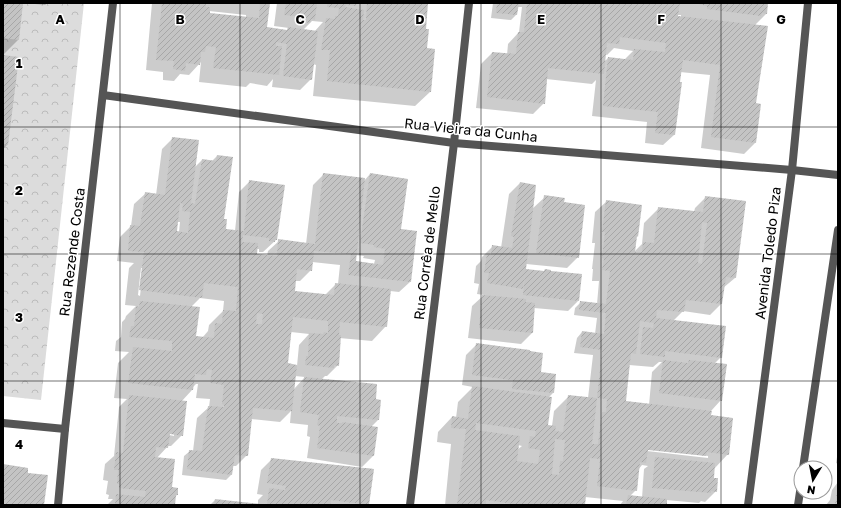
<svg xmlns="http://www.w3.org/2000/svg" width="841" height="508" font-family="'Golos Text',sans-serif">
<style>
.park{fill:url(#park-crowns)}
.shadow{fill:#0003;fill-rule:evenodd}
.building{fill:url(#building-hatch);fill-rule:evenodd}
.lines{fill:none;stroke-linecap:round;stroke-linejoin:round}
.minor{stroke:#555;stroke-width:8}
.tertiary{stroke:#555;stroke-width:8}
.grid{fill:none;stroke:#000;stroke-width:1;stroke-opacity:0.55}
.labels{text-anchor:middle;stroke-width:3;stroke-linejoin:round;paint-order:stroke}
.street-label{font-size:14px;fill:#000;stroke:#fff}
.grid-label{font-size:13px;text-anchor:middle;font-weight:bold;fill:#000;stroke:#fff;stroke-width:3;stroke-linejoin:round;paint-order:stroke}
</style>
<defs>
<pattern id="park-crowns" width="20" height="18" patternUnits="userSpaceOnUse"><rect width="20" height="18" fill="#dcdcdc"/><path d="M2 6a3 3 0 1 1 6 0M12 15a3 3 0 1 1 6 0" fill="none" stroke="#bbb"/></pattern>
<pattern id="building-hatch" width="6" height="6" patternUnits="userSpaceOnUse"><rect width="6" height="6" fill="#c4c4c4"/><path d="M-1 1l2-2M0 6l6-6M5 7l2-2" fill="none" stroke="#a7a7a7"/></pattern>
</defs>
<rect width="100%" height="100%" fill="#fff"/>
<path class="park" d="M3,3H84L41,400L3,396Z"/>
<g class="shadow">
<path d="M3,3H22L18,40L3,55Z"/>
<path d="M25,3H48L45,5Z"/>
<path d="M152,3H269L266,28L286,31L289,28L274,26L277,3H427L424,30L430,92L415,106L313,96L316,65L313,64L311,79L300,90L272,87L273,79L267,86L250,83L246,87L199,82L201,62L189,75L180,74L174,81L163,80V72L146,70ZM209,11L246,15V17L208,15ZM312,21L323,22L314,32L303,30Z"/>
<path d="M493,3H767L766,14L754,26L755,104L760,105L755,143L744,154L701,148L710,75L680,72L674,135L663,145L645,143L647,122L592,116L596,80L592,84L546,79L544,103L533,114L476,108L481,64L492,53L507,55L508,44L519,32L522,7H517L516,15L511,20L491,18ZM678,15H681V18L676,17ZM614,48L633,51L624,60L608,58L604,62L605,54L607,55Z"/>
<path d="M3,56L7,145L3,149Z"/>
<path d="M173,138L194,168L202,160L212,161L217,156L224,230L235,231L239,192L250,181L276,240L263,252H259V249H257L256,257L267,256L268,251L279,241L306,244L313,185L324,174L364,181L370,174L400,230L410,282L399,292L390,291L386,326L372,341L339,338L338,365L327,376H325L321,380L374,400H380L378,420L371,427L373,456L362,467L307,458L310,437L307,436L308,425L290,423L291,411L280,422L251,419L247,455L236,466H232L231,475L226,480L182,475L184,456L190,451H193L197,418L209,407L210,399L196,398L198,384H196L193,387L192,390L181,402L182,435L171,446H168L157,458L171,488L177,495L175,497L174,505H107L113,499H108L109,495L106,494L108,481L103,480L105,464L114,456L119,407L127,399L114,398L118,363L129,352L115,351L116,341L121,337L122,322L125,319L126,316L136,306L125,305L129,268L134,263L117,261L120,237L131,226L134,204L145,194L156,195L162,149ZM177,222H180L179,232H176ZM355,255L364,256L363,258L375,260L374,264L354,261ZM312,262L340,265L338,284H336L325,295L294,292L295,281H300L311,270ZM141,268H143L140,296L138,295ZM200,298L224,301L223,311L209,325L208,331L202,338L195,337L191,307ZM291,332L309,334L299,345L297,366L287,364ZM295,376L305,377L294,389ZM165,434H174V436Z"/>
<path d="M520,183L532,209L545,197L563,203L578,257L567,268L526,264L525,270L578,301L568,311L534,308L532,333L521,344L468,338L472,306L484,295L477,294L479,284L474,283L476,266L481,261L482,257L493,246L501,248L509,194Z"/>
<path d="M706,197L735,278L723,288L721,304L710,315L683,311L673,321L721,357L715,363L721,400L711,411L710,416L728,454L714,469L713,479L716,491L705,502L701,501L699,503L666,500L665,505H620L623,501L585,497L584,505H445L451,444L437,442L438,432L452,417L456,418L458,402L473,387L462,385L466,355L477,344L540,373L553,393L548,398L547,426H552L554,411L569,396L588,398L593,355L574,353L577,338L582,332L595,334L597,318L574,315L575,308L581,302L597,304L599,281H592L593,269H592L595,243H592L595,212L606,202L637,236L635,238L634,252L642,244L644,223L659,208L694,212L695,208ZM659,362H662L652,372L649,405L624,402L629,365L653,367ZM518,445L522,446L517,450ZM647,449L708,456V458L647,451ZM642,465L648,466L644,469L642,498L630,496L636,490L638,470Z"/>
<path d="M838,451V464L836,463Z"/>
<path d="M272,459L373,469L368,505H210L215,500L258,504V500L263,495L257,494L261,470Z"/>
<path d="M838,482V505H826L830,500L832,490Z"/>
</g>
<g class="building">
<path d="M3,3H23L19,40L3,38Z"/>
<path d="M162,3H206V7H210V13L259,18L260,3H270L267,27L287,30L288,27L318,31L312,80L283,76L287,44L276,42V46H282L279,75L213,68L216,47L206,46L205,52H201L200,65L186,63L185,71L173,69L174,61L156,60Z"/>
<path d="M286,3H317L315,20L311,19L310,23L303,22L304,17L284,15Z"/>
<path d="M327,3H357L356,6L346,5L345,7L364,10L363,20H366L367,3H428L426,29H429L427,48L435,49L431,92L327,81L330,50H321L326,18L335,19V16H338L339,8L327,7Z"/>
<path d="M497,3H519L517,15L496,13Z"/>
<path d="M527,3H680L678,16L768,26L756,103L761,104L756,143L711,137L720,65L683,60L680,82H682L675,135L655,133L658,112L603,106L608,57L633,60L634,49L665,52L666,43L620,37L619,44L607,43L604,74L548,68L545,104L487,97L492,52L516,54L518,32H524Z"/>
<path d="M694,3H768L767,14L762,13L761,16L707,9V6Z"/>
<path d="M3,55L19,57L8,145L3,144Z"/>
<path d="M172,137L199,140L191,203L195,204L202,159L216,161L217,155L233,157L224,219H227L226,229L244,231L249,180L285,185L277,240H275V242L269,241V238L243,235L242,242L258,243L257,254L277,256L278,239L315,244L323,173L365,178L356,261L383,265L385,249L374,247V245L360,243L370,173L408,179L401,229L417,231L411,282L348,275L351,254L314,251L312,271L297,269L295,291L334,295L335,283L391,289L387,327L340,322L339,335H341L339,366L334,365V368L305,365L306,356H308L309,333L323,334L324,332L328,333V321L293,317L288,363L297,365L292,411L253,408L248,456L235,455L232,475L187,469L189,450L202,451L208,406L224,407V405L222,404L224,385L210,383L212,370L207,369L206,375L195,374L193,390L128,383L133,347L172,351V341L129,337L131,326H134L136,306L139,307L140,301L200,307L196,336L214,338L215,323L222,324L223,310L236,311L238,287L204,283L202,298L139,290L144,252L128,251L130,225L140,226L145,192L165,195ZM180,203L183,204L182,211L190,212L188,233L177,231ZM257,313L263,314L262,324H256Z"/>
<path d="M520,182L536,185L526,269L544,271L545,269L551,270V271L582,274L579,301L523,295L525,273L523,289L487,283L489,273H484L487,254L491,255L492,245L512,248L514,237L511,236Z"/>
<path d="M544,195L565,198L564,202L585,205L579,258L536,253Z"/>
<path d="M705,196L746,201L736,278L726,277L722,304L686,300L684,312L657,310L656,318L726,326L722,358L665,351V357L640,354L643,327L653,328L654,323L640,321L636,354L631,353L626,401L712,411L711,415L733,418L729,455L707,452L706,456L648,450L646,463L640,462L637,491L597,486L600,459L590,458L585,505H520L486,500V505H457L466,429L451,428L452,416L468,419L472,386L552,397L548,425L556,426L555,431L563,432L568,395L597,398L592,444H598L602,412H606L607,399L597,398L602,350L580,347L582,331L604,334L606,313L579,310L580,301L606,304L610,271L602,270L604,259L602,258L605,232H602L606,200L642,205L638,237L637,236L635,252H642L643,242L654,243L658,207L703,212ZM702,222L707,223L702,264L698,263ZM476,423L536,431L535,437L530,436L528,448L540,450L538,464L517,461L520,436L475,430ZM555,439L565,440L563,461H560L559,475L552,474Z"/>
<path d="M482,295L526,299V302L535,303L533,333L479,328Z"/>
<path d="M476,343L530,350V351L543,353L541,372L556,374L554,393L512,389L513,380L472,375Z"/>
<path d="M663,360L688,363L689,360L727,364L722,401L659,393Z"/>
<path d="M304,377L377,384L376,399L381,400L379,420L337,416V423H342V422L378,427L374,456L317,448L320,426L317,425L319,415L300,412Z"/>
<path d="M129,395L187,401L183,436L170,434L168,448L156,447L155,457L175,459L172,487L178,488V495H176L175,505H115L116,494L145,497L146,491L119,488V484H117L118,470H114L116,452L123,453Z"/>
<path d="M655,457L715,463L714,478H718L717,492L711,491V493L652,488Z"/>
<path d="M271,458L374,469L369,505L331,500L330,505H267L269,488L285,490L286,486L267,483Z"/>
<path d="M3,464L28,468V473L48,475L44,505H3Z"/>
<path d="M837,490L838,505H835Z"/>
<path d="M628,495L667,499V505H626Z"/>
<path d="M215,499L242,502L262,504V505H214Z"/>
</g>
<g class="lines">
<g class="minor">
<path d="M103,95L454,143L792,170L838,175"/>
<path d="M3,423L65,429"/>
<path d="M58,505L65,429L113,3"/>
<path d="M410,505L454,143L469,3"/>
</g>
<g class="tertiary">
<path d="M803,468L838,230"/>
<path d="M748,505L792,170L808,3"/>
<path d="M798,505L801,485"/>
</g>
</g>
<path class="grid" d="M120,3V505M240,3V505M360,3V505M481,3V505M601,3V505M721,3V505M3,127H838M3,254H838M3,381H838"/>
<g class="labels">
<g class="street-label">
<text transform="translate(471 130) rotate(6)" y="5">Rua Vieira da Cunha</text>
<text transform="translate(72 252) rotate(-83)" y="5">Rua Rezende Costa</text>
<text transform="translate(427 253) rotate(-83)" y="5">Rua Corrêa de Mello</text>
<text transform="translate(768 253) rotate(-83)" y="5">Avenida Toledo Piza</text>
</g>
</g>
<g class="grid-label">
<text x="60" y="24">A</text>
<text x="180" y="24">B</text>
<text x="300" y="24">C</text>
<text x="420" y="24">D</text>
<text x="541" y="24">E</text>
<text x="661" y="24">F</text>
<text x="781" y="24">G</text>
<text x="19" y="68">1</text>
<text x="19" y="195">2</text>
<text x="19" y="322">3</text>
<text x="19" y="449">4</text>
</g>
<rect width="841" height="508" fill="none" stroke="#000000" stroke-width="8"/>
<g transform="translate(813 480) rotate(190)"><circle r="19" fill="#ffffff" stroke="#999999"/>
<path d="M0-3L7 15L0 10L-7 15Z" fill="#000000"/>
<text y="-6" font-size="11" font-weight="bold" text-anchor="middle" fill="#000000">N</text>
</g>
</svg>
